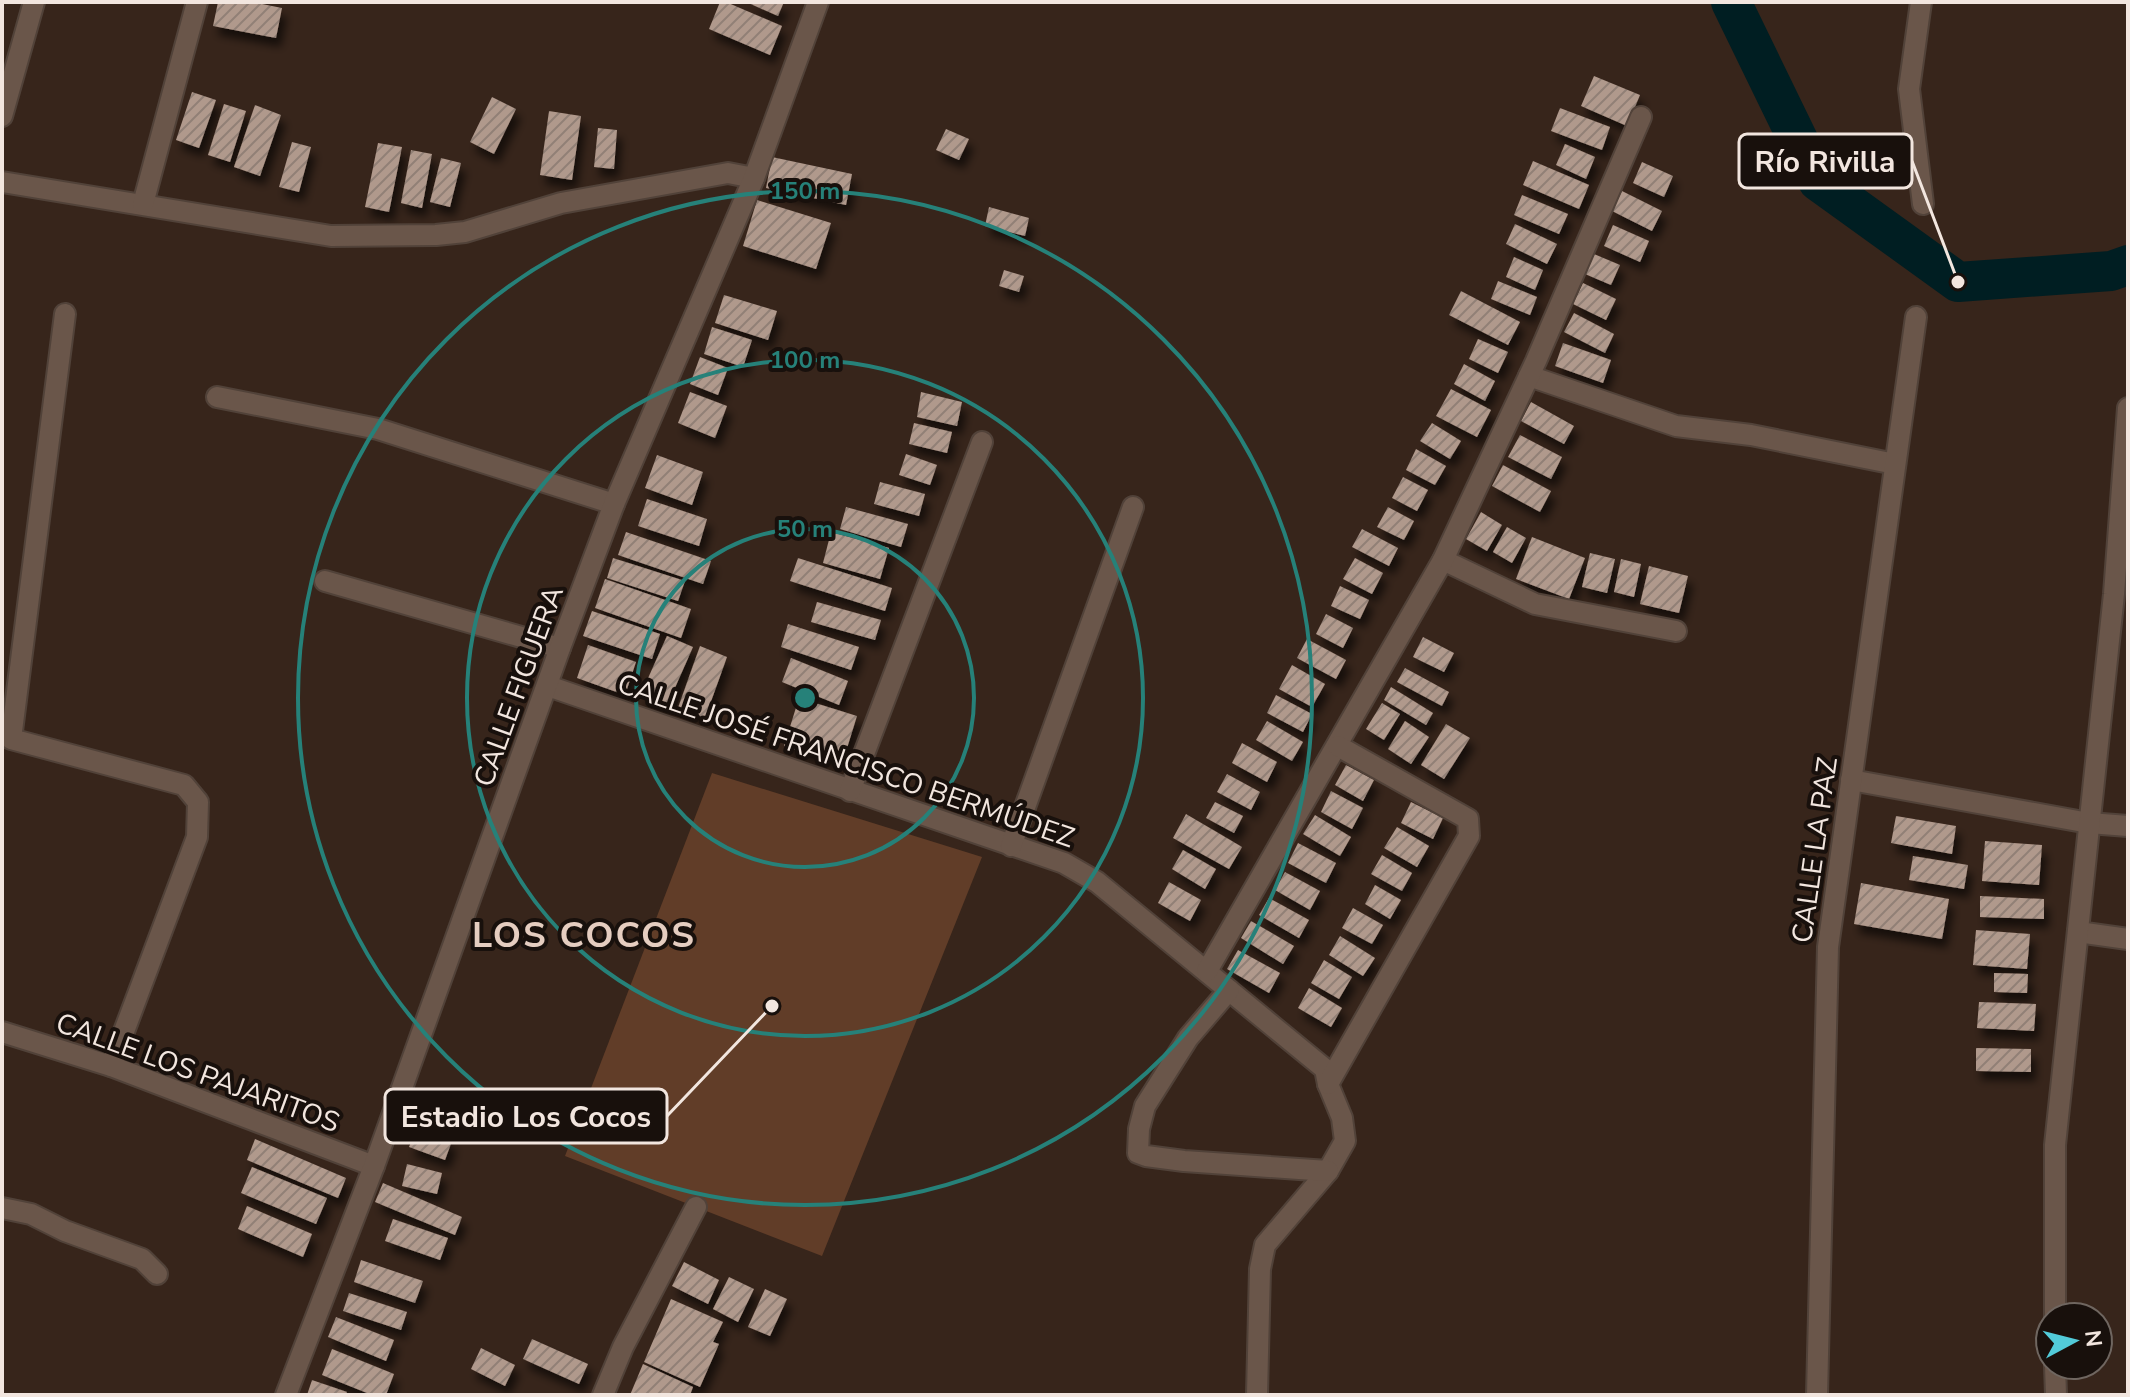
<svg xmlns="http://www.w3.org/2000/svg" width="2130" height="1397" font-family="'Nunito Sans',sans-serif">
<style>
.pitch{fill:#613d28}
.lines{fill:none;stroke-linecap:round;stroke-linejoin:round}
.river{stroke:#001e22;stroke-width:40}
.building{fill:url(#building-hatch);filter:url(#shadow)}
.minor-casing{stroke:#514239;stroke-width:24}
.minor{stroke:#6a564a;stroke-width:20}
.ring{fill:none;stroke:#268179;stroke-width:4}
.labels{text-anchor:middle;stroke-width:8;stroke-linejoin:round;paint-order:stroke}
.street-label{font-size:28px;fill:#f2e6df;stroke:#18100c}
.district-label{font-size:36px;font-weight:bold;letter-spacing:2px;fill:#e5cdc0;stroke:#18100c}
.centre{fill:#268179;stroke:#18100c;stroke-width:4}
.ring-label{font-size:24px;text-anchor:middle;font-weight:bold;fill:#268179;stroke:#18100c;stroke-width:8;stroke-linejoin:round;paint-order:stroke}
.leader{fill:none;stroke:#f2e6df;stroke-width:3}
.callout-dot{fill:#f2e6df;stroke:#18100c;stroke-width:3}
.callout{fill:#18100c;stroke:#f2e6df;stroke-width:3}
.callout-label{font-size:30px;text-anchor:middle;font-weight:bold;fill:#f2e6df}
</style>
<defs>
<pattern id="building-hatch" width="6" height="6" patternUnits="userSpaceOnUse" patternTransform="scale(2)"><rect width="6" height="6" fill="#b0998c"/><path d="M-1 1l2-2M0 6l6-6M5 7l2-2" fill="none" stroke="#918076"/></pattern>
<filter id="shadow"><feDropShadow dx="5" dy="9" stdDeviation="4" flood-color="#0009"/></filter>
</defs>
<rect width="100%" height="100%" fill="#37251b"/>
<path class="pitch" d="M712,773L982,857L822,1256L565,1156Z"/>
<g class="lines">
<path class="river" d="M1731,2L1818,181L1958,282L2111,271L2128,265"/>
</g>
<g class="building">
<path d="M218,2H252L282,8L276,38L213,26Z"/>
<path d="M720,2H726L782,26L770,55L709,29Z"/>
<path d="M746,2H784L778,16Z"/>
<path d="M1594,76L1640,95L1627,126L1581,106Z"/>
<path d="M192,92L216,100L199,148L176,140Z"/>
<path d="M492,97L516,109L494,154L470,142Z"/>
<path d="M224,104L246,111L230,162L208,155Z"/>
<path d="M255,105L281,115L260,176L234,167Z"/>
<path d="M1560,108L1610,127L1602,150L1551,131Z"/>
<path d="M549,111L581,116L572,180L540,175Z"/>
<path d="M598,128L617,130L614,169L594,167Z"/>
<path d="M946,129L969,139L959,160L936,150Z"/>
<path d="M292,142L311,147L299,192L279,187Z"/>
<path d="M378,143L402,147L389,212L365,207Z"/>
<path d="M1565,144L1595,157L1586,179L1556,165Z"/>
<path d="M411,150L432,154L422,208L401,203Z"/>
<path d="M772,157L852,174L846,205L766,188Z"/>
<path d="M441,158L461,163L450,207L430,202Z"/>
<path d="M1533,161L1589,185L1579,209L1523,185Z"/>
<path d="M1642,162L1673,176L1664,197L1633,183Z"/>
<path d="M1622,191L1662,211L1652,231L1612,211Z"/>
<path d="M1522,195L1568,214L1559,234L1514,215Z"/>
<path d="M757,200L831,223L816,269L743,246Z"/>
<path d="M989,207L1029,218L1025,236L985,226Z"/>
<path d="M1515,224L1557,244L1547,264L1506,244Z"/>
<path d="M1613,225L1649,241L1640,262L1604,246Z"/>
<path d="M1594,254L1620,265L1611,285L1585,274Z"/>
<path d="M1514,257L1543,270L1535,290L1506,277Z"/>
<path d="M1004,270L1024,276L1019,292L999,286Z"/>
<path d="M1498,281L1537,297L1530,315L1491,299Z"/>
<path d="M1583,283L1616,299L1606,320L1573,304Z"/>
<path d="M1461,291L1520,322L1508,345L1449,315Z"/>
<path d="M724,295L777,311L768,340L715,323Z"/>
<path d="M1574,313L1614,334L1605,353L1564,332Z"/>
<path d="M712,327L752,340L743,367L704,354Z"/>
<path d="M1478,339L1508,352L1498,373L1469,359Z"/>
<path d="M1563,343L1611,360L1603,383L1555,366Z"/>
<path d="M700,357L728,368L718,395L690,384Z"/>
<path d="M1464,364L1495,381L1485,401L1454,384Z"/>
<path d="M1451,389L1491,410L1477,437L1436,416Z"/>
<path d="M690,392L727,406L715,438L678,423Z"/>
<path d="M921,392L962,402L957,426L917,417Z"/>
<path d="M1531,402L1574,426L1564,444L1521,421Z"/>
<path d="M914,423L952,432L947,453L909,444Z"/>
<path d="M1432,423L1461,441L1450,459L1420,441Z"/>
<path d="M1520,435L1562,457L1551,479L1508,457Z"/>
<path d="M1416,449L1446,466L1435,485L1406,470Z"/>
<path d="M906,454L937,465L930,485L899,475Z"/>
<path d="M657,455L703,472L692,505L645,488Z"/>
<path d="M1503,465L1551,491L1540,512L1492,486Z"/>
<path d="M1403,477L1428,490L1417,511L1392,498Z"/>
<path d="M880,482L925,494L919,516L874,504Z"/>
<path d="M647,499L707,519L699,546L638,526Z"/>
<path d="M846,507L908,524L901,547L840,529Z"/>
<path d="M1388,507L1414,521L1404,540L1377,527Z"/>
<path d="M1481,512L1502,525L1487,551L1466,539Z"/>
<path d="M1507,527L1526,538L1512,563L1493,552Z"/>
<path d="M1362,529L1398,548L1389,566L1352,547Z"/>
<path d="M626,532L711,561L703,584L618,555Z"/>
<path d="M831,532L889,548L880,579L823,563Z"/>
<path d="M1532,537L1585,558L1569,599L1516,579Z"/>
<path d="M1590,553L1615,559L1607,593L1582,587Z"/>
<path d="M613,558L685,581L678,601L607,578Z"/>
<path d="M798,558L892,588L885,611L790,581Z"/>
<path d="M1355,558L1383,573L1372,594L1343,579Z"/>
<path d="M1621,559L1641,564L1634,597L1614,592Z"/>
<path d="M1649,566L1688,576L1679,613L1640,604Z"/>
<path d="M605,579L691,609L681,638L595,608Z"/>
<path d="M1340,586L1369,600L1360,619L1331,606Z"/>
<path d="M817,602L881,620L875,640L811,622Z"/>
<path d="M592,611L660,634L652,659L583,636Z"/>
<path d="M1326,614L1353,628L1343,648L1316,634Z"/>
<path d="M788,624L859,647L851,670L781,647Z"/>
<path d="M667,636L693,647L666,708L640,696Z"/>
<path d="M1423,637L1454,653L1444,672L1413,657Z"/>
<path d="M1307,639L1346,660L1336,679L1297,658Z"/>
<path d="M588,645L636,662L625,695L577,678Z"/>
<path d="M700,646L727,657L705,718L678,708Z"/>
<path d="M791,658L848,681L839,705L782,682Z"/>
<path d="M1292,665L1325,684L1312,707L1279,689Z"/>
<path d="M1405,668L1449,692L1442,706L1397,682Z"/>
<path d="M1391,687L1433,713L1426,725L1384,700Z"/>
<path d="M1276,695L1312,714L1303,732L1267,713Z"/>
<path d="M799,698L857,716L842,764L784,746Z"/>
<path d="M1382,703L1400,714L1384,740L1366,729Z"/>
<path d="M1267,721L1303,742L1292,761L1256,740Z"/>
<path d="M1405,721L1429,737L1411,764L1388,749Z"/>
<path d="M1446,724L1470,738L1444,779L1421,765Z"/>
<path d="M1242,743L1277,762L1267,782L1232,763Z"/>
<path d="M1346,765L1374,780L1363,801L1335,785Z"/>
<path d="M1227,774L1260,792L1251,810L1217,792Z"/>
<path d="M1331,791L1363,808L1352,829L1321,812Z"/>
<path d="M1215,802L1243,816L1234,833L1206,818Z"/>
<path d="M1411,802L1443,818L1433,839L1401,823Z"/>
<path d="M1186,814L1242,847L1229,869L1173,838Z"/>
<path d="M1315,815L1351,837L1340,856L1303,834Z"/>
<path d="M1896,816L1956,826L1952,854L1891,843Z"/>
<path d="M1397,827L1429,846L1417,867L1384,848Z"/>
<path d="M1985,841L2042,845L2039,885L1982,881Z"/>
<path d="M1298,843L1336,863L1326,883L1288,863Z"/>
<path d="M1183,850L1216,869L1205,889L1172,869Z"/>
<path d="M1382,855L1412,873L1402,891L1371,874Z"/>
<path d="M1913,856L1968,865L1964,889L1909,880Z"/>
<path d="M1285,872L1320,891L1310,910L1275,890Z"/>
<path d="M1169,882L1201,900L1190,921L1158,903Z"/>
<path d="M1861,883L1949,899L1942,939L1854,924Z"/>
<path d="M1375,885L1401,900L1390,919L1365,904Z"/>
<path d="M1980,896L2044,899V919L1980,917Z"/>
<path d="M1269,898L1309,920L1299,938L1259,915Z"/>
<path d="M1353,908L1383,925L1372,944L1342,928Z"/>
<path d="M1251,921L1294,946L1283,964L1241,938Z"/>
<path d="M1976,930L2030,934L2027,969L1973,965Z"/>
<path d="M1340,936L1375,958L1363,976L1329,955Z"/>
<path d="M1238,950L1280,973L1269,993L1227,969Z"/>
<path d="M1324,960L1352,977L1339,999L1311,983Z"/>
<path d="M1994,973L2028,974L2027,993L1994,992Z"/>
<path d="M1309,988L1342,1008L1331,1027L1298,1008Z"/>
<path d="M1979,1002L2036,1004L2034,1031L1977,1028Z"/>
<path d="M1976,1048L2031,1049V1072L1976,1071Z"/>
<path d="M417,1127L452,1141L445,1160L409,1147Z"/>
<path d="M255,1139L346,1178L338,1198L247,1160Z"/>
<path d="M407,1164L442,1173L437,1194L402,1186Z"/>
<path d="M252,1167L327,1198L316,1224L241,1193Z"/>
<path d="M383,1183L462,1217L455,1235L375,1202Z"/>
<path d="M247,1206L312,1234L303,1257L238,1229Z"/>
<path d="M393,1219L448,1238L440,1260L385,1241Z"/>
<path d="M361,1260L423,1281L415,1303L354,1282Z"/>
<path d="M684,1262L719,1280L708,1304L672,1286Z"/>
<path d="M729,1277L754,1289L738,1322L713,1309Z"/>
<path d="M765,1289L787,1299L770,1336L748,1327Z"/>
<path d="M349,1293L407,1312L401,1330L343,1311Z"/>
<path d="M671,1299L723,1322L713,1342L719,1344L700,1387L644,1362Z"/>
<path d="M336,1317L394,1340L386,1361L328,1337Z"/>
<path d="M532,1339L588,1364L579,1384L523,1359Z"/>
<path d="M481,1348L515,1365L505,1386L471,1369Z"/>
<path d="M332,1349L394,1374L386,1395H372L322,1375Z"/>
<path d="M643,1364L693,1387L690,1395H630Z"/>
<path d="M312,1380L347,1392L346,1395H307Z"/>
</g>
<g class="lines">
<defs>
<g id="minor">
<path d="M1921,2L1909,89L1923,204"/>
<path d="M2,116L34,2"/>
<path d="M2,182L331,236L436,235L465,232L561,203L728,173L754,178"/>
<path d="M143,204L197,2"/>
<path d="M65,314L11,739L184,785L198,802L197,837L111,1066"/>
<path d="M1529,376L1676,426L1751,435L1895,464"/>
<path d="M217,397L378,429L614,504"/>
<path d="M1443,560L1535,604L1676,631"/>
<path d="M325,581L560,648"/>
<path d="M548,686L1064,863L1097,882L1325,1069L1328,1084L1342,1118L1345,1141L1328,1171L1265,1245L1260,1269L1257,1395"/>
<path d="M1851,780L2089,823L2128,826"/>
<path d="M850,791L982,442"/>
<path d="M1011,846L1133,507"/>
<path d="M2078,932L2128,939"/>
<path d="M1207,971L1443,560L1536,361L1641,117"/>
<path d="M1229,990L1188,1038L1145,1106L1139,1129L1138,1153L1146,1156L1184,1161L1328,1171"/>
<path d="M2,1032L111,1066L374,1166"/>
<path d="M1328,1084L1469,836L1468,819L1338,746"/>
<path d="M2,1208L31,1214L65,1231L142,1259L157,1274"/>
<path d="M2055,1317V1145L2114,594L2128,408"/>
<path d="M2055,1365L2056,1395"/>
<path d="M286,1395L374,1166L560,648L614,504L754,178L818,2"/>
<path d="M603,1395L623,1347L696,1207"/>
<path d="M1817,1395L1828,947L1916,317"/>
</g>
</defs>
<use href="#minor" class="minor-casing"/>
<use href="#minor" class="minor"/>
</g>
<g class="ring">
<circle cx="805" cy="698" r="169"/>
<circle cx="805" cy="698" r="338"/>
<circle cx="805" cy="698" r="507"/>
</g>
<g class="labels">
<g class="street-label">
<text transform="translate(518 686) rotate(-70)" y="10">CALLE FIGUERA</text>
<text transform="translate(846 760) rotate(19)" y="10">CALLE JOSÉ FRANCISCO BERMÚDEZ</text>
<text transform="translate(1814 850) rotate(-82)" y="10">CALLE LA PAZ</text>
<text transform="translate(198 1072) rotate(20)" y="10">CALLE LOS PAJARITOS</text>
</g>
<g class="district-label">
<text x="584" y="947">LOS COCOS</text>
</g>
</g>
<circle cx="805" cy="698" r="12" class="centre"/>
<g class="ring-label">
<text x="805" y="199">150 m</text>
<text x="805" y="368">100 m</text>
<text x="805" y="537">50 m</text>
</g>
<path class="leader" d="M1958 282L1912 161M772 1006L667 1116"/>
<g class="callout-dot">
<circle cx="1958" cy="282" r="8"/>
<circle cx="772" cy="1006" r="8"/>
</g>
<g class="callout">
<rect x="1739" y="134" width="173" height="54" rx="8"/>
<rect x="385" y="1089" width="282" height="54" rx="8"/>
</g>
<g class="callout-label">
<text x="1825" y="172">Río Rivilla</text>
<text x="526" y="1127">Estadio Los Cocos</text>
</g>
<rect width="2130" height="1397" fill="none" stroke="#f2e6df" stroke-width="8"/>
<g transform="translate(2074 1341) rotate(83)"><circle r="38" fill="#18100c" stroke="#6f6660" stroke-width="2"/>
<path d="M0-6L14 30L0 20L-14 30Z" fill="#52cbd9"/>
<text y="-12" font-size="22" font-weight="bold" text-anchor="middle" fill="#f2e6df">N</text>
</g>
</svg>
